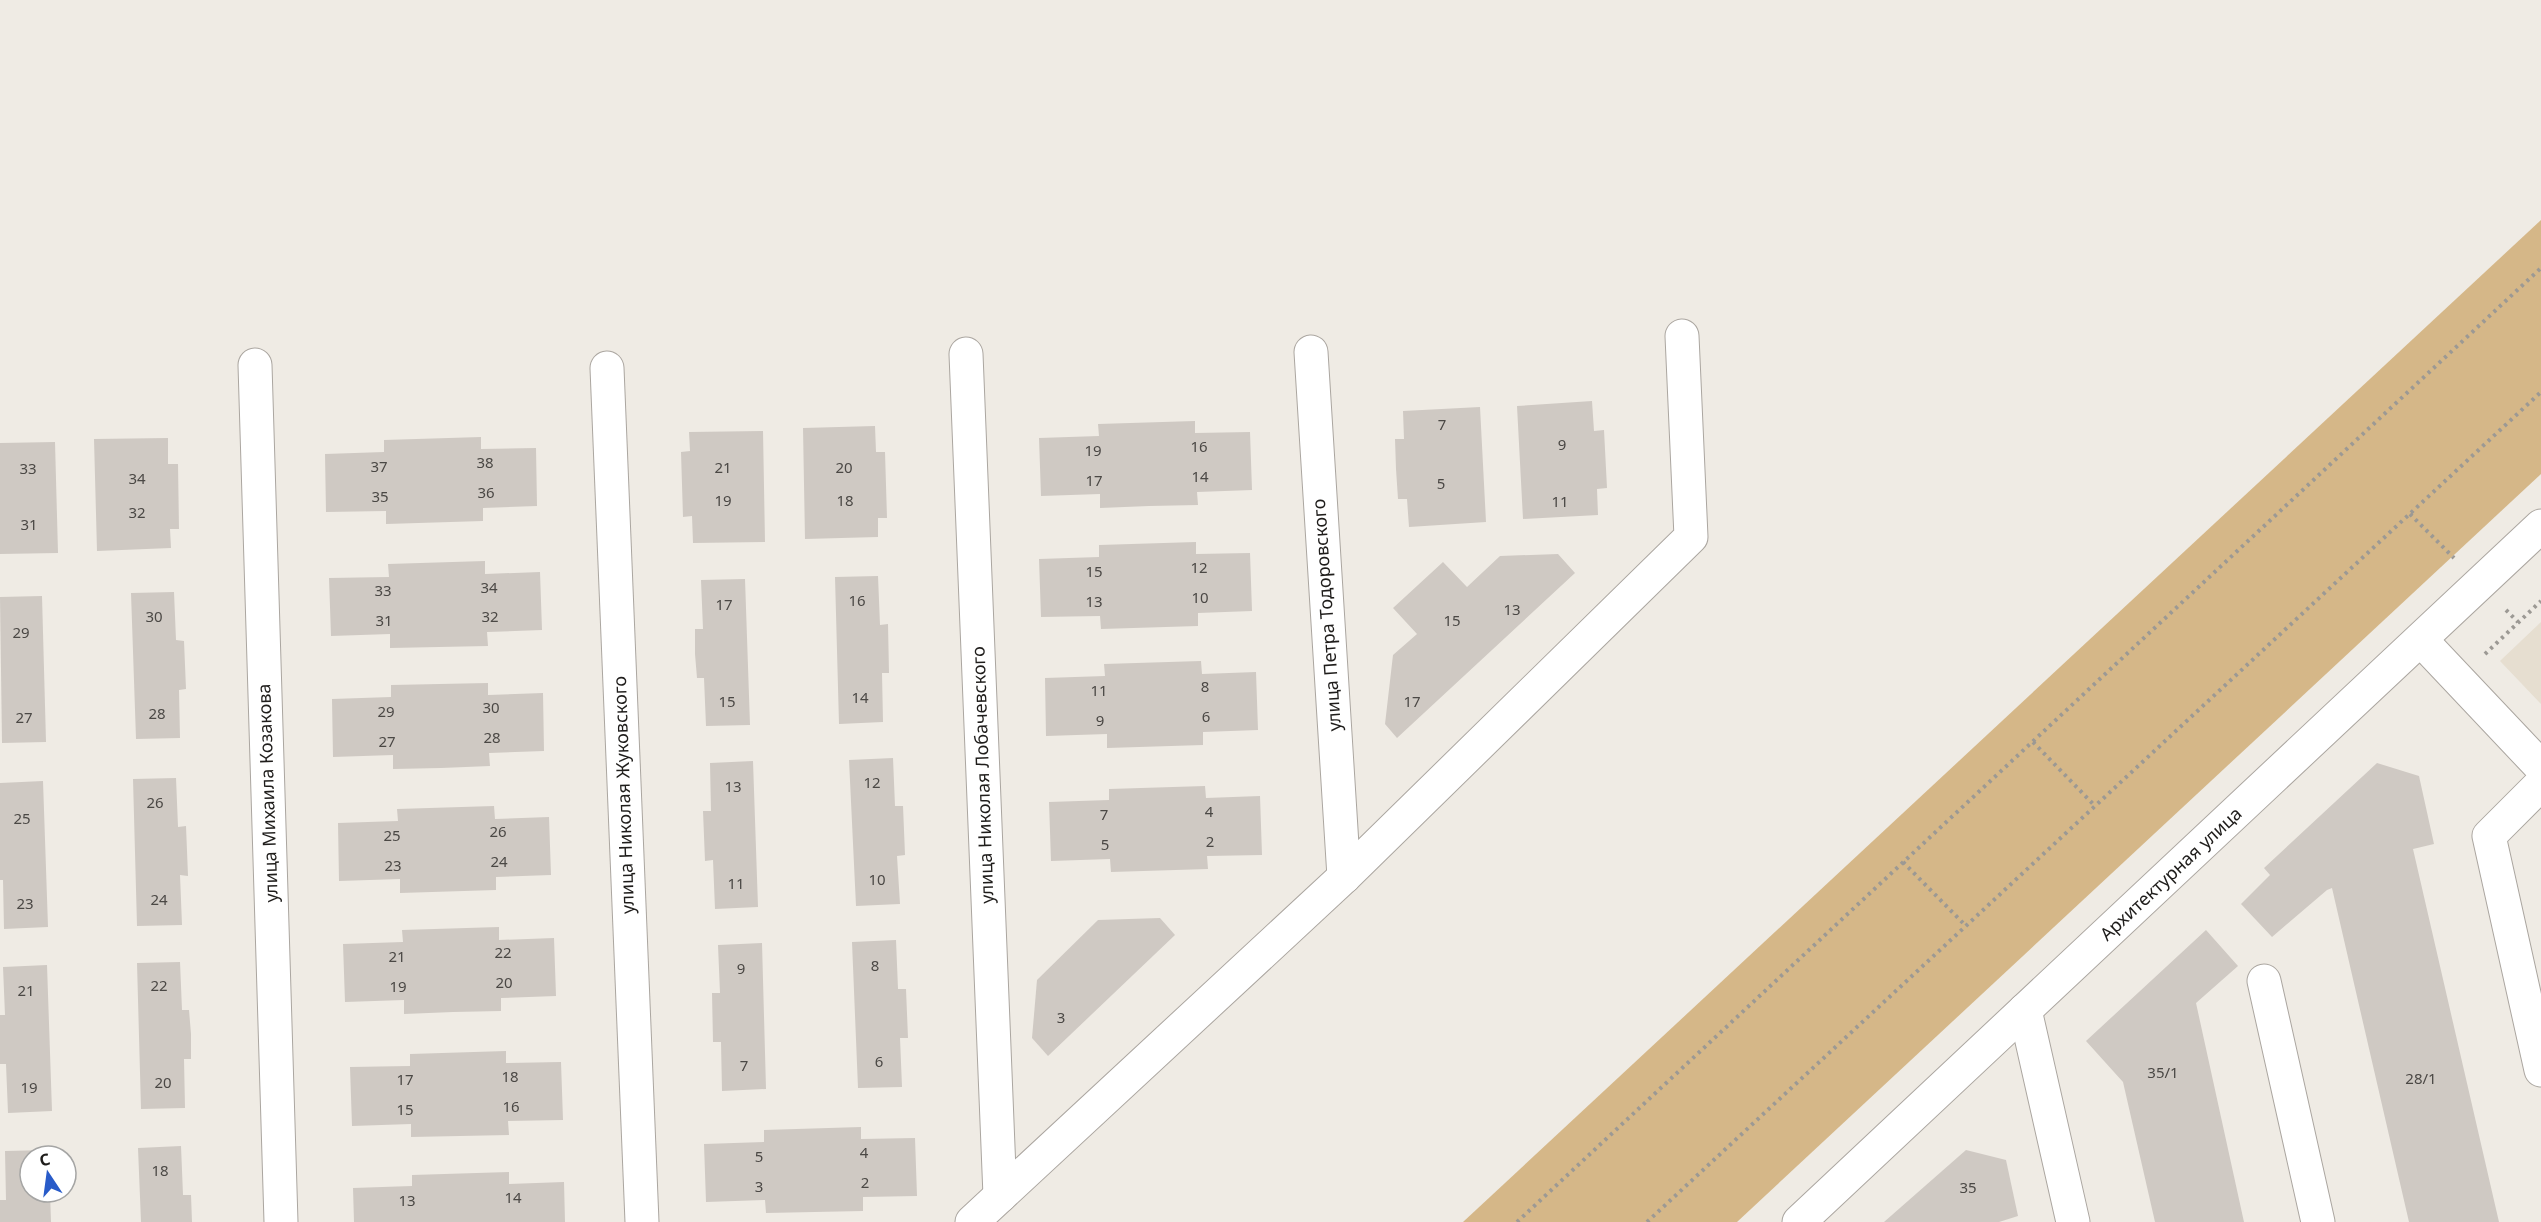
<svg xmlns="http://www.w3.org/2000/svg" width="2541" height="1222" font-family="'Noto Sans',sans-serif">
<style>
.built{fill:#e6ded0}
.forest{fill:#d5b788}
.building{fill:#cfc9c3}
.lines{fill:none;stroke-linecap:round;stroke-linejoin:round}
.minor-casing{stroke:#aba6a0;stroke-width:35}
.path{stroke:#9c9994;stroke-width:4;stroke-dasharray:3 4.5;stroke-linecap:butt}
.minor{stroke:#fff;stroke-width:33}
.labels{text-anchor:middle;stroke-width:4.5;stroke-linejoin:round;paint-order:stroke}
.number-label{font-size:15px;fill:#4b4845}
.street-label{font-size:18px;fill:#1f1d1b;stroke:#fff}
</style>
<rect width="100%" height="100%" fill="#efebe4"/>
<path class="built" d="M2541,622V704L2500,661Z"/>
<path class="forest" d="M2541,220V474L1737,1222H1463Z"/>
<g class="building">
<path d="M1592,401L1594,431L1604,430L1607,488L1597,489L1598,515L1523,519L1517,406Z"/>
<path d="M1480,407L1486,522L1409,527L1407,499H1398L1396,469L1395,439H1404L1403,411Z"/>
<path d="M1195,421V433L1250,432L1252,490L1197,492L1198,505L1149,506L1100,508V494L1041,496L1039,438L1099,436L1098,424Z"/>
<path d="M875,426L876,452H885L887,518H878V537L805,539L803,428Z"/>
<path d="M763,431L765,542L693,543L692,516L683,517L681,452L690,451L689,432Z"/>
<path d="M481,437V449L536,448L537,506L483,508V521L386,524V511L326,512L325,454L384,452V440Z"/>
<path d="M168,438V464H178L179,529H170L171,548L97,551L94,439Z"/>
<path d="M55,442L58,553L0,554V443Z"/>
<path d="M1196,542V554L1250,553L1252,611L1198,613V626L1101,629L1100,616L1041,617L1039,559L1099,557V545Z"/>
<path d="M1558,554L1575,573L1397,738L1385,724L1393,655L1417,634L1393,608L1443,562L1467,587L1500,556Z"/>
<path d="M485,561V574L540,572L542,630L487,632L488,646L390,648V634L331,636L329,578L389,577L388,564Z"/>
<path d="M878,576L880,625L888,624L889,673H882L883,722L839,724L835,577Z"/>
<path d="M745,579L750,725L706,726L704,678H697L695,654V629H703L701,580Z"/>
<path d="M174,592L176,640L184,641L186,689L179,690L180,738L136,739L131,593Z"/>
<path d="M42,596L46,742L2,743L0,597Z"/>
<path d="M1201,661L1202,674L1256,672L1258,730L1203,732V745L1107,748V734L1046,736L1045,678L1105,676L1104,664Z"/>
<path d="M488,683V695L543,693L544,751L489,753L490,766L441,768L393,769V755L333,757L332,699L391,697V685Z"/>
<path d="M893,758L895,806H903L905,855L897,856L900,904L856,906L849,760Z"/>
<path d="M753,761L758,907L715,909L713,860L705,861L703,811H711L710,763Z"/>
<path d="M2377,763L2419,776L2434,844L2413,849L2499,1222H2409L2332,888L2327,890L2272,937L2241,904L2270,875L2264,868Z"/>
<path d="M176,778L178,827L186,826L188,876L180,875L182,925L137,926L133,779Z"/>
<path d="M43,781L48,927L4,929L3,880H0V783Z"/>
<path d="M1205,786L1206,798L1260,796L1262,855L1207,856L1208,869L1111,872L1110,859L1051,861L1049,802L1109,800V789Z"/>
<path d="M494,806L495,819L549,817L551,875L496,877V890L400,893V879L339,881L338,823L398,821L397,809Z"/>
<path d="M1160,918L1175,935L1048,1056L1032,1038L1037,980L1098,920Z"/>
<path d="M499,927V940L554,938L556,996L501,998V1011L453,1012L404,1014V1000L345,1002L343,944L403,942L402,930Z"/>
<path d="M2206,930L2238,966L2196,1003L2244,1222H2155L2123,1082L2086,1041Z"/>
<path d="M896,940L898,989H906L908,1038H900L902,1087L858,1088L852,942Z"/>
<path d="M762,943L766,1089L722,1091L721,1042H713L712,993H720L718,945Z"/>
<path d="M180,962L182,1010H189L191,1034V1059H184L185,1108L141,1109L137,963Z"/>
<path d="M47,965L52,1111L8,1113L6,1064H0V1015H5L3,967Z"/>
<path d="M506,1051V1063L561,1062L563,1120L508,1121L509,1135L411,1137V1124L352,1126L350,1067L410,1066V1054Z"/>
<path d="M861,1127V1139L915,1138L917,1196L863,1197V1211L766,1213L765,1200L706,1202L704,1144L764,1142V1130Z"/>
<path d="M181,1146L183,1195H191L192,1222H141L138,1148Z"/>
<path d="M49,1150V1156H30V1192H50L51,1222H0V1200H6L5,1151Z"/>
<path d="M1966,1150L2006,1160L2018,1216L1999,1222H1884Z"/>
<path d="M509,1172V1184L564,1182L565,1222H354L353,1188L412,1186V1175Z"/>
</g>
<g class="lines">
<defs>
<g id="minor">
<path d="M1311,352L1344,877"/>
<path d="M966,354L1000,1196"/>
<path d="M255,365L281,1222"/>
<path d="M607,368L642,1222"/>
<path d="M2421,640L2541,767"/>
<path d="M2541,784L2489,836L2541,1070"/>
<path d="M2264,981L2318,1222"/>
<path d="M2025,1010L2073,1222"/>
<path d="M972,1222L1344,877L1691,537L1682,336"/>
<path d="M1799,1222L2541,526"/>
</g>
</defs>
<use href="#minor" class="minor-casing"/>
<g class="path">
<path d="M2410,514L2454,558"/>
<path d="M2506,610L2518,622"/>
<path d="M2485,654L2541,601"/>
<path d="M2033,742L2095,806"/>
<path d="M1903,862L1966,926"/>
<path d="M1517,1222L2541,268"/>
<path d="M1647,1222L2541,392"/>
</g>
<use href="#minor" class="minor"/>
</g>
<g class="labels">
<g class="number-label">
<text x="1442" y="430">7</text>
<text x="1562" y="450">9</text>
<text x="1199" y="452">16</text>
<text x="1093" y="456">19</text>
<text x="485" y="468">38</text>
<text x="379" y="472">37</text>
<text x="723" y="473">21</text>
<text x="844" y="473">20</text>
<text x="28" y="474">33</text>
<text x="1200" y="482">14</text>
<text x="137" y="484">34</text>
<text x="1094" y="486">17</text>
<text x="1441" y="489">5</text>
<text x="486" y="498">36</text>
<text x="380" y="502">35</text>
<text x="723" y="506">19</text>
<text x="845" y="506">18</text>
<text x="1560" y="507">11</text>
<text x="137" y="518">32</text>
<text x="29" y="530">31</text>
<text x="1199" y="573">12</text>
<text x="1094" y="577">15</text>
<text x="489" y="593">34</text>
<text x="383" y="596">33</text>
<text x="1200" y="603">10</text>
<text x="857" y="606">16</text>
<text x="1094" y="607">13</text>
<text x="724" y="610">17</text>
<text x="1512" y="615">13</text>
<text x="154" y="622">30</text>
<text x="490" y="622">32</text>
<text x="384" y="626">31</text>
<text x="1452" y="626">15</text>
<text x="21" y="638">29</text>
<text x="1205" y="692">8</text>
<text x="1099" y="696">11</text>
<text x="860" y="703">14</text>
<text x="727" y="707">15</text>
<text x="1412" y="707">17</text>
<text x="491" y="713">30</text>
<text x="386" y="717">29</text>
<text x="157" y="719">28</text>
<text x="1206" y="722">6</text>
<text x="24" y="723">27</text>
<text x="1100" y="726">9</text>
<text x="492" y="743">28</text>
<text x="387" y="747">27</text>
<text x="872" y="788">12</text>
<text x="733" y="792">13</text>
<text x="155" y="808">26</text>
<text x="1209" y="817">4</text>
<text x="1104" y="820">7</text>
<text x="22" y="824">25</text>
<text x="498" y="837">26</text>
<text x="392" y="841">25</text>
<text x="1210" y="847">2</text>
<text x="1105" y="850">5</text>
<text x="499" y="867">24</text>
<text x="393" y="871">23</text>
<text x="877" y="885">10</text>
<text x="736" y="889">11</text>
<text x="159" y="905">24</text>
<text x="25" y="909">23</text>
<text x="503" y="958">22</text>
<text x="397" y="962">21</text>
<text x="875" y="971">8</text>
<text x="741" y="974">9</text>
<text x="504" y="988">20</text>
<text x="159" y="991">22</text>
<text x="398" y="992">19</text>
<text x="26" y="996">21</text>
<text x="1061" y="1023">3</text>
<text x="879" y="1067">6</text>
<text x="744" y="1071">7</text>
<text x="2163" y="1078">35/1</text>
<text x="510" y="1082">18</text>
<text x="2421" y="1084">28/1</text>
<text x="405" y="1085">17</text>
<text x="163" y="1088">20</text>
<text x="29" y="1093">19</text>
<text x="511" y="1112">16</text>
<text x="405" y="1115">15</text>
<text x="864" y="1158">4</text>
<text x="759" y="1162">5</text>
<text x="160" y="1176">18</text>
<text x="865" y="1188">2</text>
<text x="759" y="1192">3</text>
<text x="1968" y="1193">35</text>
<text x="513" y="1203">14</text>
<text x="407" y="1206">13</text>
</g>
<g class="street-label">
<text transform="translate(1327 615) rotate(-94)" y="6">улица Петра Тодоровского</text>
<text transform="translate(983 775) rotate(-92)" y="6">улица Николая Лобачевского</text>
<text transform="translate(268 793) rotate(-92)" y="6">улица Михаила Козакова</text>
<text transform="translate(624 795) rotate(-92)" y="6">улица Николая Жуковского</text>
<text transform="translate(2171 874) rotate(-43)" y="6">Архитектурная улица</text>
</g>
</g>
<g transform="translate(48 1174) rotate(347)"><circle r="28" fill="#ffffff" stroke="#a5a5a4" stroke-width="1.5"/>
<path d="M0-4.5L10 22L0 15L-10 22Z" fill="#285bc9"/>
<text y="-9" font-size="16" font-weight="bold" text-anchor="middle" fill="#1f1d1b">С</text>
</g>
</svg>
